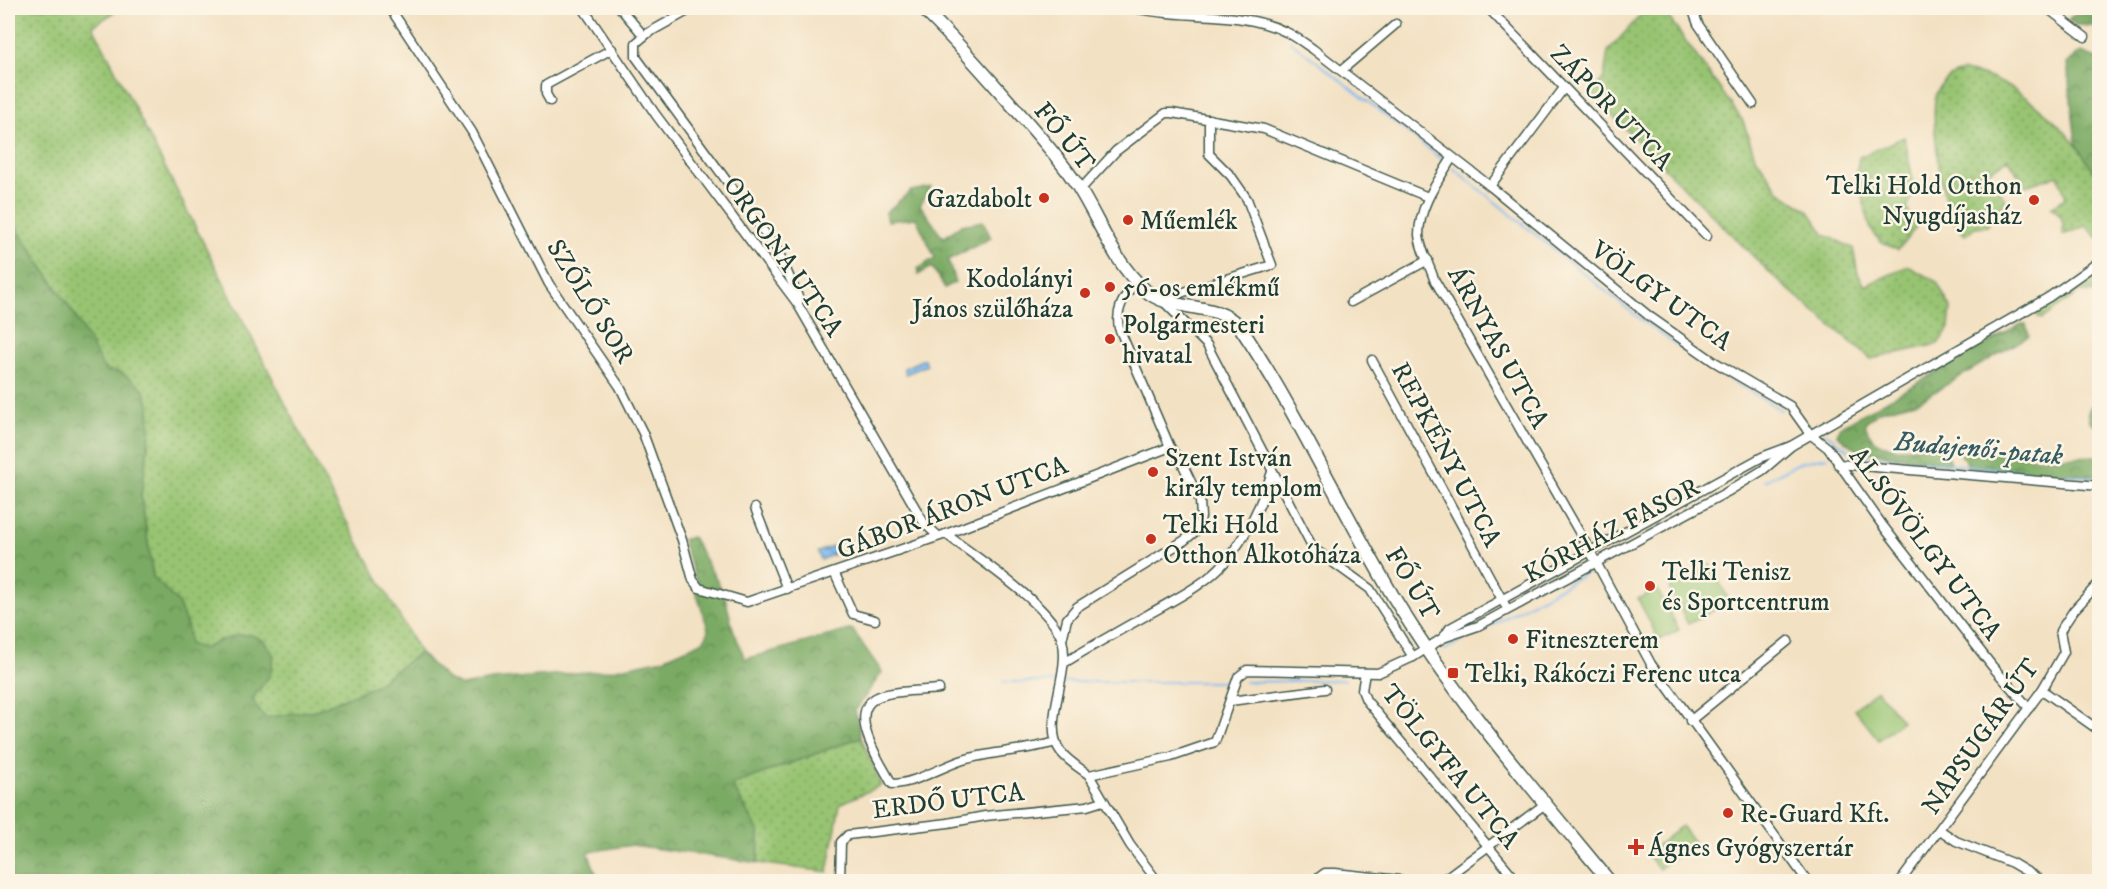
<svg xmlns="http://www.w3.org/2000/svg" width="2107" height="889" font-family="'IM FELL DW Pica',serif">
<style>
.grass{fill:url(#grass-dots);stroke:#5c8053;stroke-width:1.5}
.forest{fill:url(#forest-crowns);stroke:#4c744c;stroke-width:1.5}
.pitch{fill:#98c472;stroke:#5c8053;stroke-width:1.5}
.water{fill:url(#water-ripples);stroke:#4e7b92;stroke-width:1.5}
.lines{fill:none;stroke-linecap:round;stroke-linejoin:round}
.stream{stroke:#7db9ef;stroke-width:2}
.street-casing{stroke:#3f5649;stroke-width:11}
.secondary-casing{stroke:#3f5649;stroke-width:15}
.street{stroke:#fff;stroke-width:8}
.secondary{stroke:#fff;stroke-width:12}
.poi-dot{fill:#c8321e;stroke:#fcf5e5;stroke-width:2}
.labels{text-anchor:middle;stroke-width:5;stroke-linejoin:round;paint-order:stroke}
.street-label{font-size:26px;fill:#1f3d34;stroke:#fcf5e5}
.poi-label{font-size:26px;fill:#1f3d34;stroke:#fcf5e5;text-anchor:start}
.water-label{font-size:27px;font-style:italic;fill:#365c63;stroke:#fcf5e5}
</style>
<defs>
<pattern id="grass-dots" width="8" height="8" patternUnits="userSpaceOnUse" patternTransform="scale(1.5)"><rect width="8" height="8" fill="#98c472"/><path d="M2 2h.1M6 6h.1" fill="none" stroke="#7ba05e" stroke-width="1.8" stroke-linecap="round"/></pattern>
<pattern id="forest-crowns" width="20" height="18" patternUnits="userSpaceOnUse" patternTransform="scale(1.5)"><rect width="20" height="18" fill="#7aaa64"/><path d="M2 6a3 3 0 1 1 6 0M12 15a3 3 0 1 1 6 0" fill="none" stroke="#638c53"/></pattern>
<pattern id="water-ripples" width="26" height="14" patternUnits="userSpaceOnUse" patternTransform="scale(1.5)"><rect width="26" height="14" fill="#7db9ef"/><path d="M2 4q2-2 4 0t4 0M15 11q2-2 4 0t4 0" fill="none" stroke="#6698c2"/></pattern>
</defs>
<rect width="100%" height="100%" fill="#fcf5e5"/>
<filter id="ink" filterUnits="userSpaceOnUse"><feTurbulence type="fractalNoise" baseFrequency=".0167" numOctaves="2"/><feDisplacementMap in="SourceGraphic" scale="12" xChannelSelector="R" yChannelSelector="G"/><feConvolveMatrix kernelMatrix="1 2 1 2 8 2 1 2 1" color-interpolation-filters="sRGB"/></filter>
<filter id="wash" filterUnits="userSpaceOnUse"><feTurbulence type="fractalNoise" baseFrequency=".008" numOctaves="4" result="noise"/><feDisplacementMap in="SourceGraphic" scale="24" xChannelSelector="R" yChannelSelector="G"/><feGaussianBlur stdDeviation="1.35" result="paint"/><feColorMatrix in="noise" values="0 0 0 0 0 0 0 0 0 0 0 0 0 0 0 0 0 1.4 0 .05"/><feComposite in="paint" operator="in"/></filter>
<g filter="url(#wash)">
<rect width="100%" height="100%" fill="#f3e1c3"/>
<g class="grass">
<path d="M8,8H121L93,26L334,499L420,653L372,687L316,710L266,718L258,710L252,699L270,675L221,640L203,650L189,644L188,629L178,603L153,577L141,495L150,432L122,373L105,371L72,311L14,224L8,211Z"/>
<path d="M1647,8H1662L1743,121L1755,156L1780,192L1808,210L1825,235L1853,248L1858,274L1865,286L1908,266L1937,282L1951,308L1949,328L1938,344L1871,359L1776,279L1591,95L1604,77L1608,51Z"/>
<path d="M1963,71C2012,77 2061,121 2087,160C2090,166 2097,173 2099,180C2103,194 2099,223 2099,239L2086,226L2063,235C2064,221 2062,214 2051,207L2066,198L2058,175L2026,186L2008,159L1988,172L2006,201L1987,226L1975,227L1965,235C1957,227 1952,219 1948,208C1941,189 1928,106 1938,90C1945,79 1952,75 1963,71Z"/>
<path d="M1904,137L1915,190L1907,208L1916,227L1898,250L1882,243L1871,230L1856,175L1859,157Z"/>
<path d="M2075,287L2079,292L2042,319L2038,317L2037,314Z"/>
<path d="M861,737L881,785L840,804L828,872L758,863L759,832L732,785Z"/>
</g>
<g class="forest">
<path d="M2099,8V49L2095,26L2076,25L2068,20L2072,16Z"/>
<path d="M2081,52L2099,59V180L2076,144L2067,63Z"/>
<path d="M931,187L920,205L943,238L961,225L983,221L991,238L948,260L955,282L945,288L932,267L918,275V269L935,258L916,218L888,221L885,213L911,191Z"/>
<path d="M8,211L14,224L72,311L105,370L122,373L143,388L149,404L150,432L141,496L153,577L178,603L188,629L189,644L203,649C219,641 244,627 262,640C267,643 271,651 274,656L270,675L252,699L258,710L266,718L316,710L372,687L420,653L447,679L462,686L492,680L611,670L663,659L702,642L707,636L708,628L696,592L699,588L682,540L692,537L724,593L733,629L745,659L852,629L882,672L855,711L861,737L732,785L759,832L758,863L632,845L588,852L599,881H8Z"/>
<path d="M2099,271V293L2079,292L2075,287Z"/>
<path d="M2021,324H2026L2029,336L1919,401L1879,411L1865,423C1871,455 1911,449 1936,445L1947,455L1950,463L1858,451L1837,435L1840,427Z"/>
<path d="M2099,405H2100L2099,428L2090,421L2088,412L2091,406Z"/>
<path d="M1963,450L2040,458L2099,456V476L1970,467L1961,455Z"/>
</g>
<g class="pitch">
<path d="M1710,565L1730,602L1688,624L1669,588Z"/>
<path d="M1657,589L1679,630L1659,640L1638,599Z"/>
<path d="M1877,690L1902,721L1879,740L1854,709Z"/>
<path d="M1681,826L1694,842L1659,869L1647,854Z"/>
</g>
<g class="water">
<path d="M924,359L927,365L906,374L904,368Z"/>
<path d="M833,546L836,553L821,560L818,552Z"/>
</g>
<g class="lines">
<g class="stream">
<path d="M1290,41L1443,160"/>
<path d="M1453,168L1644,322L1705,365L1781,410"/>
<path d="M1824,432L1855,455L2100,478"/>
<path d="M1764,481L1801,462L1828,457"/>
<path d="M1602,565L1616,557"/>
<path d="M1472,636L1594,569"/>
<path d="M1445,650L1463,640"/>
<path d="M1003,682H1057"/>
<path d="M1063,682H1233"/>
<path d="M1245,682L1345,680"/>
</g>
</g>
</g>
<g filter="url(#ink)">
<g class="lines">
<defs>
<g id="street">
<path d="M390,8L472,132L549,284L620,387L643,433L682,540L693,580L699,588L747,602L946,534L1170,447"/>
<path d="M583,8L656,115L797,303L924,523L938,536"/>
<path d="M620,8L644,36"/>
<path d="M693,8L648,33L636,43V57L778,251L799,299L798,303"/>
<path d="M1134,8C1183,20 1240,9 1286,32C1295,36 1304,43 1313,49L1490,186L1649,316L1713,361L1790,406L1810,434L1828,448L1883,526L1992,666L2029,708"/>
<path d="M1488,8L1707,236"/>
<path d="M1692,8L1698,24L1753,104"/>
<path d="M2047,8L2085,37"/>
<path d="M1342,70L1396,24"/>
<path d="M550,101L546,94V85L612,49"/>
<path d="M1209,119V154L1231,176L1247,199L1272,265L1161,299L1207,345L1313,548L1370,589L1413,657"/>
<path d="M1452,158C1438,181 1419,206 1419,235C1420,249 1430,266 1434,279L1590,551L1651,664L1808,882"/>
<path d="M1490,186L1564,88"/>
<path d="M1080,190L1116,151L1166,113H1172L1264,129L1428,197"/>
<path d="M1351,302L1428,260"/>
<path d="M1372,360L1505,605"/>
<path d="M1838,464L2100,486"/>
<path d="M755,508L787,589"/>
<path d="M946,534C975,557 1052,606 1062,640C1072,672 1040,725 1061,752C1069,762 1080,768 1089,775L1171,757L1215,742L1238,677L1247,670L1378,673L1413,657L1443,638L1450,628L1762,457L1791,446"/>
<path d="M835,574L853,614L875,620"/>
<path d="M1443,638L1478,626L1727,492L1763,470L1791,446L2049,297L2100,261"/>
<path d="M1062,640L1067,619L1077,607L1185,540L1196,531L1201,517L1200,501L1183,465L1170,447L1119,328C1115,308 1125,297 1136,280"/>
<path d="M1064,663C1092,646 1120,630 1149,614C1175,599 1205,585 1225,562C1247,536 1261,505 1272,472"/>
<path d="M1365,673L1362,690L1366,700L1518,882"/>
<path d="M939,689C922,691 904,690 887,694C839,704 880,761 892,784C914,784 941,767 963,760C994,751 1026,751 1056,742"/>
<path d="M2042,690L2100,731"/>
<path d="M1230,701L1325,689"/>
<path d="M1690,721L1788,641"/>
<path d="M1089,775L1130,845L1158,882"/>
<path d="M1940,830L1956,841L2012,863L2044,882"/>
<path d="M840,882L841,842L848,835L948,823L985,816L1087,806L1103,801"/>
<path d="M1313,882L1325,873H1335L1418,882"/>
<path d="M1436,882L1447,877L1545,804"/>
<path d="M1900,882L2042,690L2064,652L2060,631L2074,610L2100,582"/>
</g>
<path id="secondary" d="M922,8C954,38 983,72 1012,105C1033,129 1055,153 1073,179C1098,215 1111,260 1145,290C1172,314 1214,299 1240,327C1297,411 1340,508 1393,596C1454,698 1534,790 1610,882"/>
</defs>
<use href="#street" class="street-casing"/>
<use href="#secondary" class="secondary-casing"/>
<use href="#street" class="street"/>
<use href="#secondary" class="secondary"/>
</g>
</g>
<g class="poi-dot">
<circle cx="1044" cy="198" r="6"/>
<circle cx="2034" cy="200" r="6"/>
<circle cx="1128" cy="220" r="6"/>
<circle cx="1110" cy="287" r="6"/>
<circle cx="1085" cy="293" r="6"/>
<circle cx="1110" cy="339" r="6"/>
<circle cx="1153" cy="472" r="6"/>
<circle cx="1151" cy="539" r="6"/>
<circle cx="1650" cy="586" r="6"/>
<circle cx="1513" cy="639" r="6"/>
<rect x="1447" y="667" width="12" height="12" rx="3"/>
<circle cx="1728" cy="813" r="6"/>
<path d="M1633 838h6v6h6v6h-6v6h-6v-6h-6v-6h6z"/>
</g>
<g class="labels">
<g class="street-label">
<text transform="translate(1612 107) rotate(46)" y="9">ZÁPOR UTCA</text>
<text transform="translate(1065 136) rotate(51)" y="9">FŐ ÚT</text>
<text transform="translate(784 256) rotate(55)" y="9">ORGONA UTCA</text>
<text transform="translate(1662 295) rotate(36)" y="9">VÖLGY UTCA</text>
<text transform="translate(591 301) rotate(58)" y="9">SZŐLŐ SOR</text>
<text transform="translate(1499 347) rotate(61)" y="9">ÁRNYAS UTCA</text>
<text transform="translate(1447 454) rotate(62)" y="9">REPKÉNY UTCA</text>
<text transform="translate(952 507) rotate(-21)" y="9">GÁBOR ÁRON UTCA</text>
<text transform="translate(1611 530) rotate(-28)" y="9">KÓRHÁZ FASOR</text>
<text transform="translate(1926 543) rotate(53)" y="9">ALSÓVÖLGY UTCA</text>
<text transform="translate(1413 583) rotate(59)" y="9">FŐ ÚT</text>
<text transform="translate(1980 736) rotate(-55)" y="9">NAPSUGÁR ÚT</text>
<text transform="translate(1451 766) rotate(51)" y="9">TÖLGYFA UTCA</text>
<text transform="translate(948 800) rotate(-7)" y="9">ERDŐ UTCA</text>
</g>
<g class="poi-label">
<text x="2022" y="194" text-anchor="end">Telki Hold Otthon<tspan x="2022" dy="30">Nyugdíjasház</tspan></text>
<text x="1032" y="207" text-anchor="end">Gazdabolt</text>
<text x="1140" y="229">Műemlék</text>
<text x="1073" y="287" text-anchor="end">Kodolányi<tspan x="1073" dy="30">János szülőháza</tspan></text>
<text x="1122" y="296">56-os emlékmű</text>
<text x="1122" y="333">Polgármesteri<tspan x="1122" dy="30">hivatal</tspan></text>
<text x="1165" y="466">Szent István<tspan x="1165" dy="30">király templom</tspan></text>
<text x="1163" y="533">Telki Hold<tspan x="1163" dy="30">Otthon Alkotóháza</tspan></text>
<text x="1662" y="580">Telki Tenisz<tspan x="1662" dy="30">és Sportcentrum</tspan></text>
<text x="1525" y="648">Fitneszterem</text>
<text x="1465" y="682">Telki, Rákóczi Ferenc utca</text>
<text x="1740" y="822">Re-Guard Kft.</text>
<text x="1648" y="856">Ágnes Gyógyszertár</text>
</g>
<g class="water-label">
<text transform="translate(1979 448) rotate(5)" y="9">Budajenői-patak</text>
</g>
</g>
<rect width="2107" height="889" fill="none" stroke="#fcf5e5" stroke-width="30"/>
</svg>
